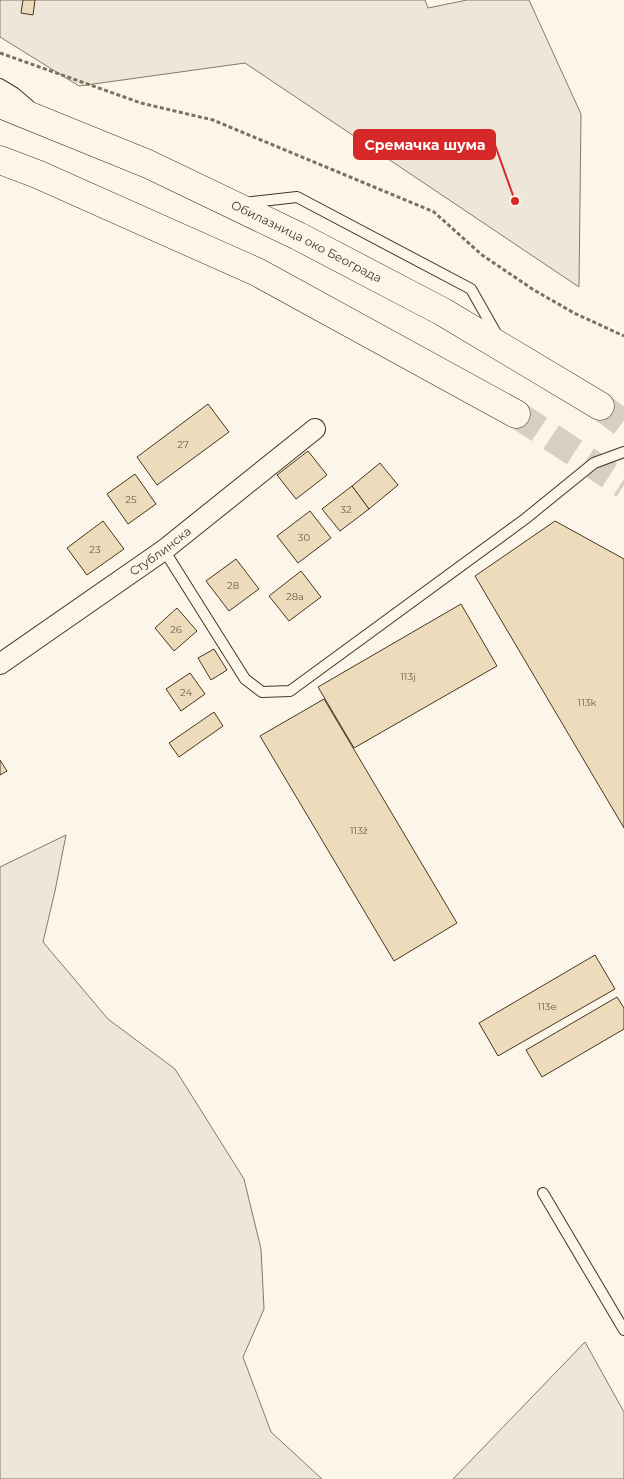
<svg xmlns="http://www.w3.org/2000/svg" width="624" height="1479" font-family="Montserrat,sans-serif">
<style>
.green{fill:#ede6d9;stroke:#887966}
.building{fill:#ecdcbc;stroke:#4a3520}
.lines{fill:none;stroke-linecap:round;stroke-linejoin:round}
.highway-tunnel{stroke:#d8cfc1;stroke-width:28;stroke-dasharray:28 14;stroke-linecap:butt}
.lane-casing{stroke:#4a3520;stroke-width:12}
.street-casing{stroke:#4a3520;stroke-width:22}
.highway-casing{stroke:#4a3520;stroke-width:29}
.path{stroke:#7f6f5c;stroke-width:3;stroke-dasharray:4 2.5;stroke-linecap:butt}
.lane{stroke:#fbf6e9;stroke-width:10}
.street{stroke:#fbf6e9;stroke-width:20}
.highway{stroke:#fbf6e9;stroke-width:28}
.labels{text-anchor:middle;stroke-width:4;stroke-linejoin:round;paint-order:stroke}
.number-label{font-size:10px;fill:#725f47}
.street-label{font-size:12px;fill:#4a3520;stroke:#fbf6e9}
.leader{fill:none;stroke:#d62828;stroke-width:2}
.callout-dot{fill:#d62828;stroke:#fbf6e9;stroke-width:2}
.callout{fill:#d62828;stroke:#d62828;stroke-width:2}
.callout-label{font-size:14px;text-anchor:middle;font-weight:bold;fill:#fff}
</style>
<rect width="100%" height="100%" fill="#fbf6e9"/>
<g class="green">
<path d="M0,0H425L428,8L467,0H529L581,114L579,287L245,63L79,86L0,37Z"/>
<path d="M66,835L55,891L43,942L108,1019L175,1069L244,1179L261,1249L264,1309L243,1357L271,1432L322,1479H0V867Z"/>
<path d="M585,1342L624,1412V1479H453Z"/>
</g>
<g class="building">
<path d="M23,0H35L33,15L21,13Z"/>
<path d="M208,404L229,432L157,485L137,457Z"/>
<path d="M308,451L327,475L296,499L277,475Z"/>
<path d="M380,463L398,485L369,509L352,486Z"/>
<path d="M135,474L156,504L128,524L107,494Z"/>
<path d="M352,486L369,509L340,531L322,509Z"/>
<path d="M310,511L331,538L298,563L277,536Z"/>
<path d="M103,521L124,549L87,575L67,548Z"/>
<path d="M555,521L624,559V828L475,576Z"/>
<path d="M236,559L259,589L229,611L206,581Z"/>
<path d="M301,571L321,597L289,621L269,596Z"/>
<path d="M461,604L497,666L354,748L318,687Z"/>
<path d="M177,608L197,631L174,651L155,628Z"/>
<path d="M214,649L227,670L211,680L198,658Z"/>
<path d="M190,673L205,694L181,711L166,689Z"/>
<path d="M324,699L457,923L394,961L260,736Z"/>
<path d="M214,712L223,726L179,757L169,743Z"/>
<path d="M0,760L7,771L0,775Z"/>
<path d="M595,955L615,989L498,1056L479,1023Z"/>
<path d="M617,997L624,1008V1029L542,1077L526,1050Z"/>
</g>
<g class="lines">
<g class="highway-tunnel">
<path d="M600,406L624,424"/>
<path d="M516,414L624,485"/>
</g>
<defs>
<g id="lane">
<path d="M0,84L15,93L29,105"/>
<path d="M244,203L297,197L471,289L497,335"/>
<path d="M164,550L245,679L262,692L290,691L525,519L594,463L624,452"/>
<path d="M543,1193L624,1330"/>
</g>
<g id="street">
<path id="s1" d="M0,664L164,550L315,429"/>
</g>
<g id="highway">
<path id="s2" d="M0,104L148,164L298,236L443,312L600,406"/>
<path d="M0,160L37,174L257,272L516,414"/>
</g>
</defs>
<use href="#lane" class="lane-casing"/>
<use href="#street" class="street-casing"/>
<use href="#highway" class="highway-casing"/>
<path class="path" d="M0,53L141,103L213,120L434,212L482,255L534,290L574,313L624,336"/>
<use href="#lane" class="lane"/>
<use href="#street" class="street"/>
<use href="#highway" class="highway"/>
</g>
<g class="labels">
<g class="number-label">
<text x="183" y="448">27</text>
<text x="131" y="503">25</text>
<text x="346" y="513">32</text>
<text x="304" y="541">30</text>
<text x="95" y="553">23</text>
<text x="233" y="589">28</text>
<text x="295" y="600">28a</text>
<text x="176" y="633">26</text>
<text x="408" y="680">113j</text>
<text x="186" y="696">24</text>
<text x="587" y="706">113k</text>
<text x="359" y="834">113ž</text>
<text x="547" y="1010">113e</text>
</g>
<g class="street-label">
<text dy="4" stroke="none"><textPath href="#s2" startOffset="336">Обилазница око Београда</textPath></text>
<text dy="4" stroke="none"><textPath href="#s1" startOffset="196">Стублинска</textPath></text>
</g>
</g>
<path class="leader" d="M515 201L495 145"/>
<circle class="callout-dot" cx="515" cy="201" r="5"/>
<rect class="callout" x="354" y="130" width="141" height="29" rx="5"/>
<g class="callout-label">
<text x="425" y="150">Сремачка шума</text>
</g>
</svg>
